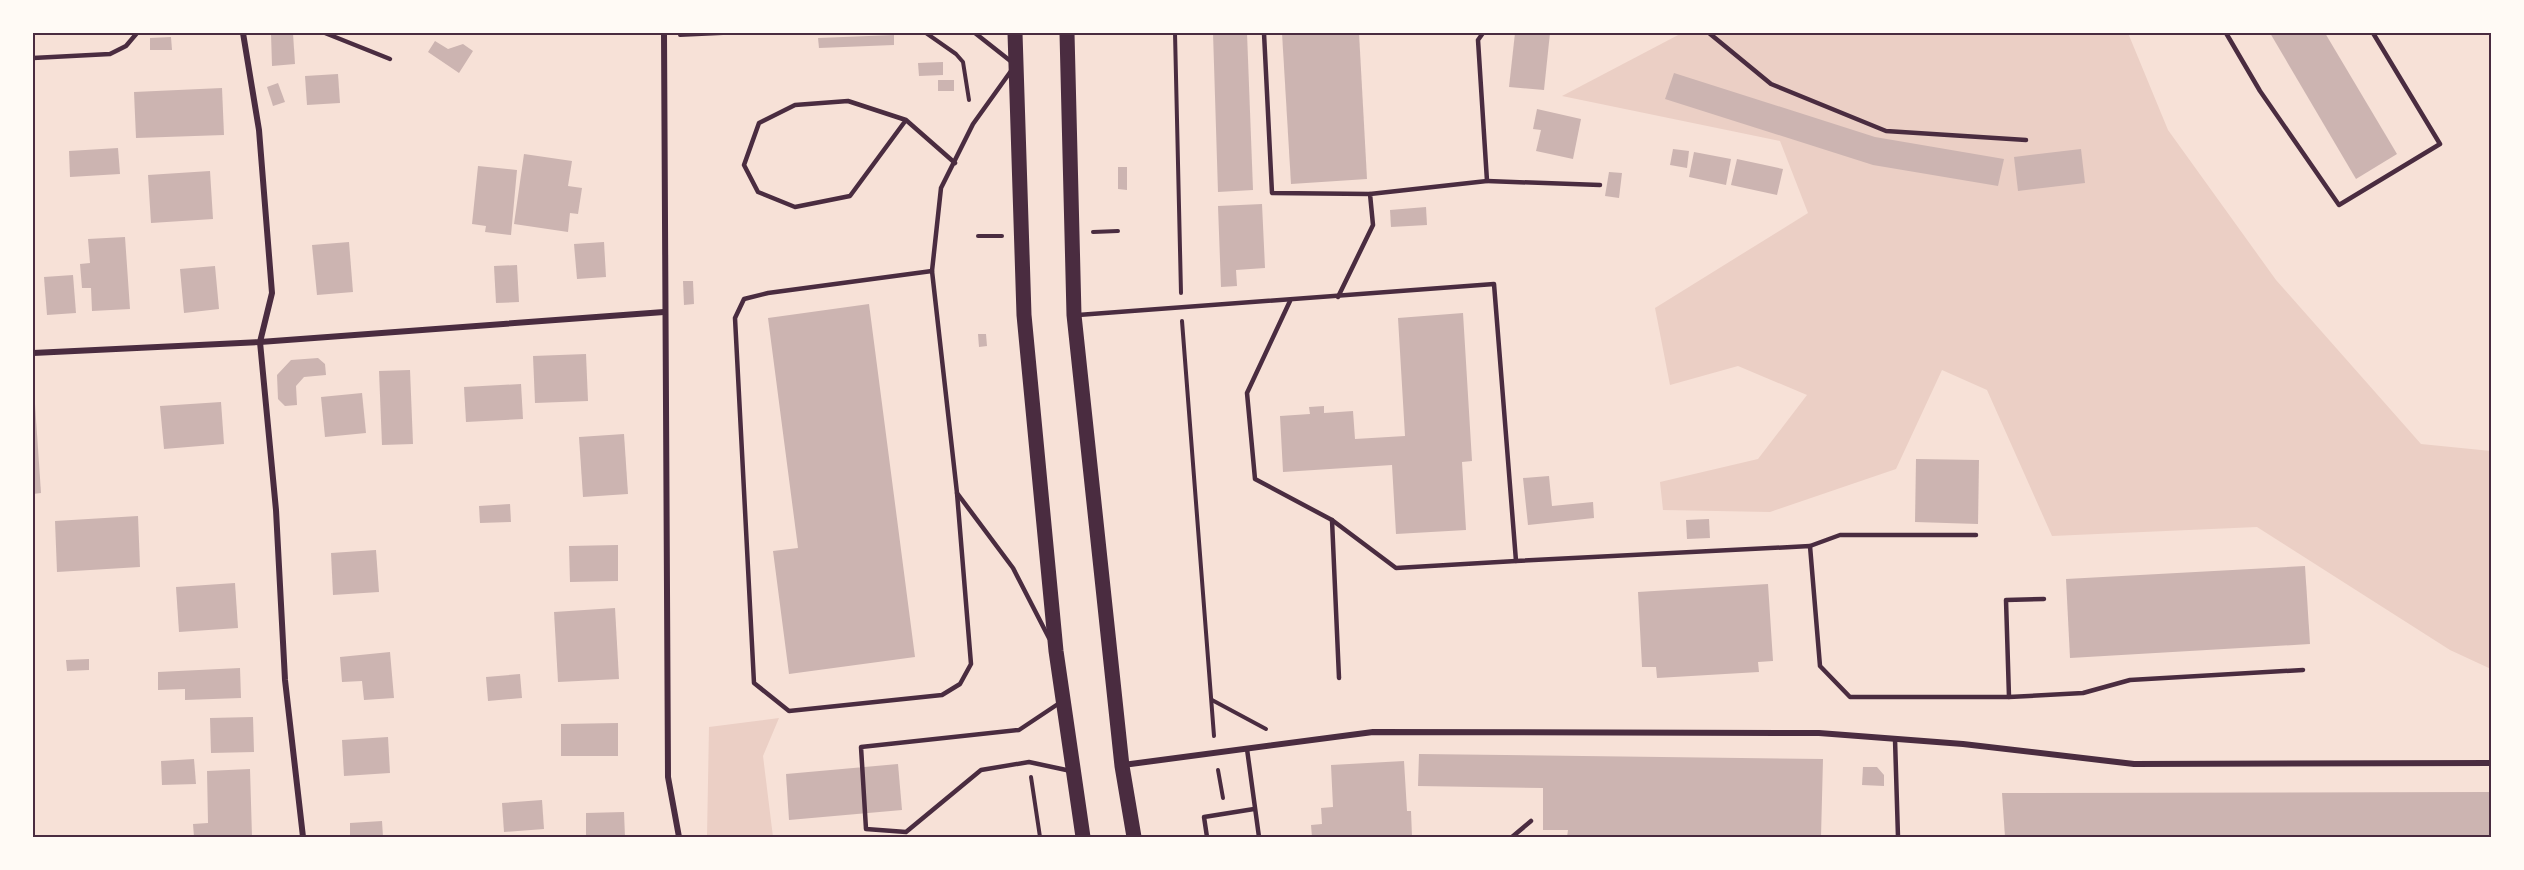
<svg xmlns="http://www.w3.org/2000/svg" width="2524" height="870" font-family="Helvetica,sans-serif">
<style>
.green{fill:#ebcfc5}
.building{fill:#ccb4b1}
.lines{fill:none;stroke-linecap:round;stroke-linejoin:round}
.path{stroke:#4a2c40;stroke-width:4}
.service{stroke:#4a2c40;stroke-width:4.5}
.minor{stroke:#4a2c40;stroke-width:6}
.primary{stroke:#4a2c40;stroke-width:15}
.neatline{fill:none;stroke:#4a2c40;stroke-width:2}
</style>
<rect width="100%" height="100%" fill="#f7e1d7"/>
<g class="green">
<path d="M1682,33H2128L2168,130L2276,280L2421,444L2491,451V669L2450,650L2257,527L2052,536L1987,390L1942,370L1896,469L1770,512L1663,510L1660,482L1758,459L1807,395L1738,366L1670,385L1655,308L1808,213L1780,141L1562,96Z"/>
<path d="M779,718L763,756L773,837H707L709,727Z"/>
</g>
<g class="building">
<path d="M271,33H293L295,64L272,66Z"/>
<path d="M1213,33H1247L1253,190L1218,192Z"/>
<path d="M1282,33H1359L1367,179L1291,184Z"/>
<path d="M1515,33H1550L1544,90L1509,87Z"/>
<path d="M2270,33H2325L2397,154L2356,179Z"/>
<path d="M894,35V45L819,48L818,38Z"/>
<path d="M171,37L172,50H150V38Z"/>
<path d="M435,41L448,49L463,44L473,51L459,73L428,52Z"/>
<path d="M943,62V75L919,76L918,63Z"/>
<path d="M1674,73L1875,137L2004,159L1998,186L1873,165L1665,99Z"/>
<path d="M338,74L340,103L307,105L305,76Z"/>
<rect x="938" y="80" width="16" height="11"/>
<path d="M278,83L285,102L273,106L267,87Z"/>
<path d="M222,88L224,135L136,138L134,92Z"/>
<path d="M1537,109L1581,119L1573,159L1536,151L1541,130L1533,129Z"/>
<path d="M118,148L120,174L70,177L69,151Z"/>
<path d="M1673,149L1689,151L1687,168L1670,165Z"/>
<path d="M2081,149L2085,183L2018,191L2014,157Z"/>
<path d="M1694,152L1731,159L1726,185L1689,177Z"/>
<path d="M524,154L572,161L568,186L582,188L578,214L570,213L568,232L514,224Z"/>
<path d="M1737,159L1783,169L1777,195L1731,185Z"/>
<path d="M478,166L517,170L511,235L485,232L486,226L472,224Z"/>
<path d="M1118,167H1127V190L1118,189Z"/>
<path d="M210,171L213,219L151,223L148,175Z"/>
<path d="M1609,172L1622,173L1619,198L1605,196Z"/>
<path d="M1262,204L1265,268L1236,270L1237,286L1221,287L1218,206Z"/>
<path d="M1426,207L1427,225L1391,227L1390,210Z"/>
<path d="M125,237L130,309L92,311L91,288H82L80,264L90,263L88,239Z"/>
<path d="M349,242L353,292L317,295L312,245Z"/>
<path d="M604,242L606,277L577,279L574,244Z"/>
<path d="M517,265L519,302L496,303L494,266Z"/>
<path d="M215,266L219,309L184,313L180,269Z"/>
<path d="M73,275L76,313L47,315L44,277Z"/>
<path d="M683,281H693L694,304L684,305Z"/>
<path d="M869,304L915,657L789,674L773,551L798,548L768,318Z"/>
<path d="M1463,313L1472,461L1462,462L1466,530L1396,534L1392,465L1283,472L1280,416L1310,414L1309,407L1324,406V413L1353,411L1355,439L1405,436L1398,318Z"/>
<path d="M978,334H986L987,346L979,347Z"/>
<path d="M586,354L588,401L535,403L533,356Z"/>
<path d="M318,358L325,364L326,375L304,377L296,386L297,405L285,406L278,399L277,375L291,360Z"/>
<path d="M410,370L413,444L382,445L379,371Z"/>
<path d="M521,384L523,419L466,422L464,387Z"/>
<path d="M362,393L366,433L325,437L321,397Z"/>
<path d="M221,402L224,444L164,449L160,406Z"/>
<path d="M33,404H35L41,493L33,494Z"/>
<path d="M624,434L628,494L583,497L579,437Z"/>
<path d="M1916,459L1979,460L1978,524L1915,522Z"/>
<path d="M1549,476L1552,506L1593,502L1594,518L1528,525L1523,478Z"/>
<path d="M510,504L511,522L480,523L479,506Z"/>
<path d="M138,516L140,567L57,572L55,521Z"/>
<path d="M1709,519L1710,538L1687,539L1686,520Z"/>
<path d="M618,545V581L570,582L569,546Z"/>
<path d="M376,550L379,592L333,595L331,553Z"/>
<path d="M2305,566L2310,644L2070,658L2066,579Z"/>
<path d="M235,583L238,628L179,632L176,587Z"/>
<path d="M1768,584L1773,661L1758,662L1759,672L1657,678L1656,667H1642L1638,592Z"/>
<path d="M615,608L619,679L558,682L554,612Z"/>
<path d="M390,652L394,698L364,700L362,681L342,682L340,657Z"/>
<path d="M89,659V670L67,671L66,660Z"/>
<path d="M240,668L241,698L185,700V689L158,690V672Z"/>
<path d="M520,674L522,698L488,701L486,677Z"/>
<path d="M253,717L254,752L211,753L210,718Z"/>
<path d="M618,723V756H561V724Z"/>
<path d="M388,737L390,773L344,776L342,740Z"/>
<path d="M1419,754L1823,759L1821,837H1567L1568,830H1543V788L1418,786Z"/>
<path d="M194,759L196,784L162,785L161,761Z"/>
<path d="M1404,761L1407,811H1411L1412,837H1312L1311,825L1322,824L1321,808L1333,807L1331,765Z"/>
<path d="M898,764L902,810L789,820L786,774Z"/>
<path d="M1863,767H1877L1884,775V786L1862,785Z"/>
<path d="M250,769L252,837H194L193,824L208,823L207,771Z"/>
<path d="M2491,792V837H2005L2002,793Z"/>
<path d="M542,800L544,829L504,832L502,803Z"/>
<path d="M624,812L625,837H586V813Z"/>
<path d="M382,821L383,837H350V823Z"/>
</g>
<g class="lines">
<g class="path">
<path d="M926,33L956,54L963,62L969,100"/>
<path d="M1175,33L1181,293"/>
<path d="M680,35L723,33"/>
<path d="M1093,232L1118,231"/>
<path d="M978,236H1002"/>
<path d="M1182,321L1214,736"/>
<path d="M1212,700L1266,729"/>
<path d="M1218,770L1223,798"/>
<path d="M1031,777L1040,837"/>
</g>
<g class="service">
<path d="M325,33L390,59"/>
<path d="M975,33L1013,63"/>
<path d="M1264,33L1272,193L1370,194"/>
<path d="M1709,33L1771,84L1886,131L2026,140"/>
<path d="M2226,33L2260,91L2339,205L2440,144L2373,33"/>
<path d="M33,58L110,54L126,46L137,33"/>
<path d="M1011,71L973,124L941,188L932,271L957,493L1013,568L1049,638"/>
<path d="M906,120L850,196L795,207L758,192L744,165L759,123L795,105L848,101L906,120L955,163"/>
<path d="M1487,181L1600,185"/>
<path d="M932,271L768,293L744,299L735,318L754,683L789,711L942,695L960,684L971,664L957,493"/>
<path d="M1338,297L1373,225L1370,194L1487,181L1478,40L1483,33"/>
<path d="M1290,301L1247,393L1255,479L1332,520L1396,568L1516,561"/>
<path d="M1078,315L1494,284L1516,561L1810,546L1820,666L1850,697H2009L2083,693L2130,680L2303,670"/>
<path d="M1332,520L1339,678"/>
<path d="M1810,546L1840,535H1976"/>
<path d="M2009,697L2006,600L2044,599"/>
<path d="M1061,702L1019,730L861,747L866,829L906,832L981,770L1029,762L1071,771"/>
<path d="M1895,739L1898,837"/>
<path d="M1247,749L1259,837"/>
<path d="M1207,837L1204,817L1254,809"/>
<path d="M1512,837L1531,821"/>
</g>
<g class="minor">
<path d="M243,33L259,130L272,293L260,342L276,510L285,680L303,837"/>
<path d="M664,33L668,777L679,837"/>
<path d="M33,353L260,342L664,312"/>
<path d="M1123,765L1373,732L1819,733L1963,744L2134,764L2491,763"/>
</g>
<g class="primary">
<path d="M1015,33L1024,315L1056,651L1083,837"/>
<path d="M1067,33L1074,315L1122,766L1134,837"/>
</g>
</g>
<rect width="2524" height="870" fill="none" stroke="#fffaf5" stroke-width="69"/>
<rect x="34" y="34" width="2456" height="802" class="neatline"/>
</svg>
